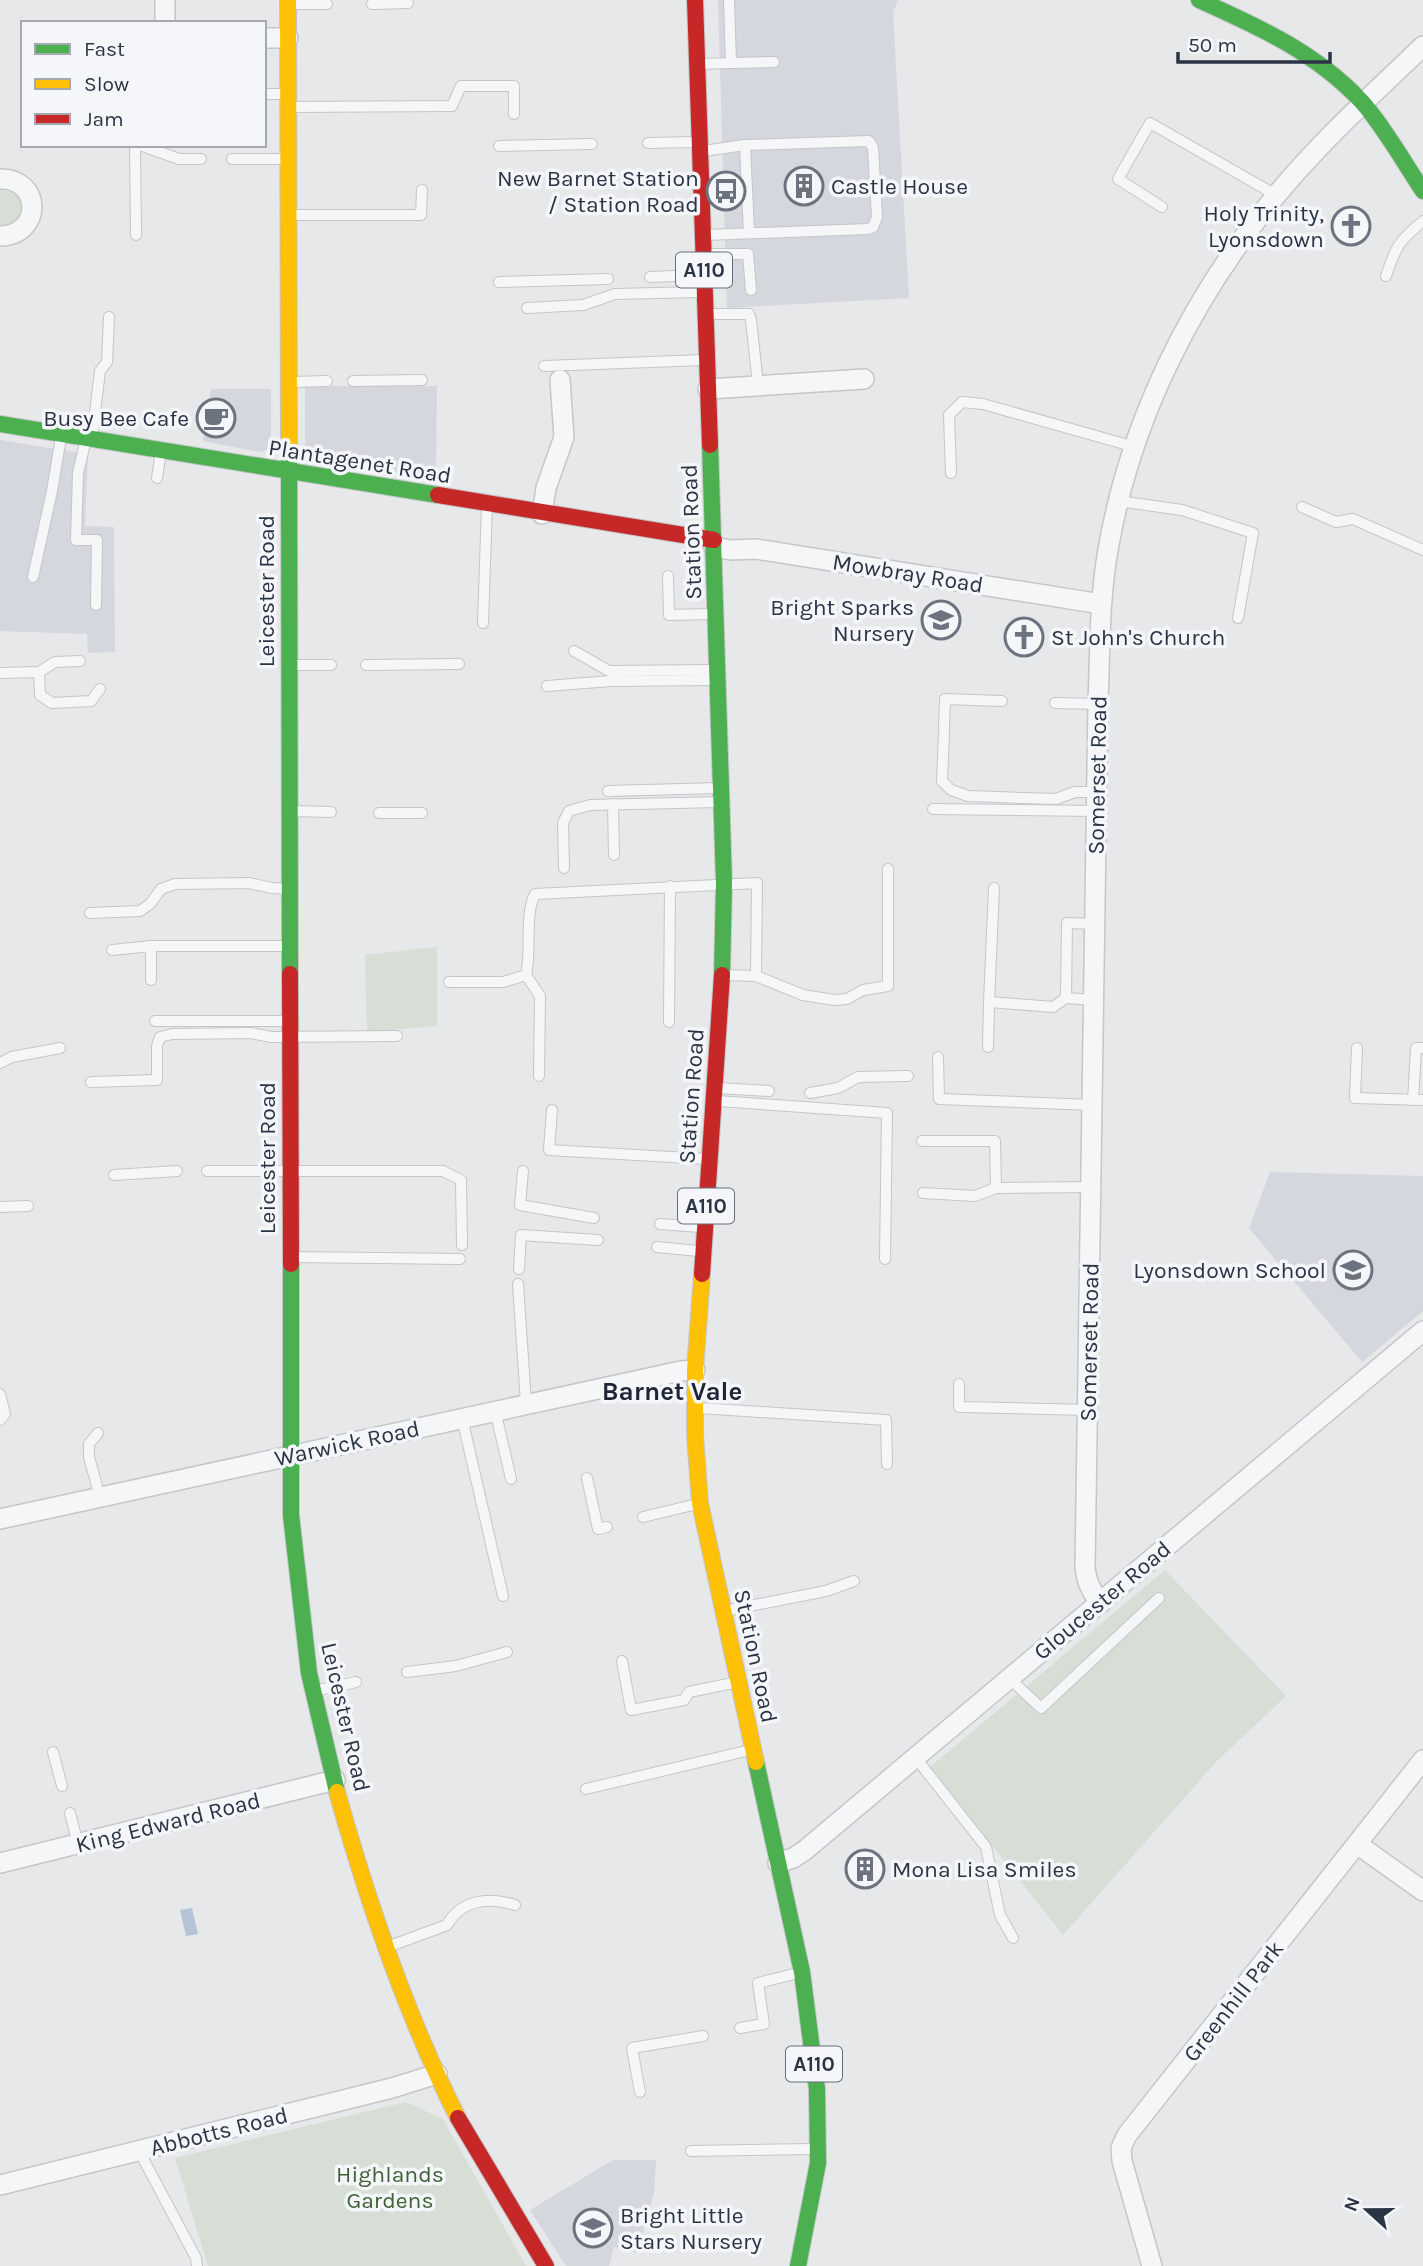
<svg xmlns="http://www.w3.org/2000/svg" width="1423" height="2266" font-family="Karla,sans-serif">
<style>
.built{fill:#d4d7dd}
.green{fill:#d6ded6}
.water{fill:#b4c4d5}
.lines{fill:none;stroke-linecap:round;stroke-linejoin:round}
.lane-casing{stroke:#c4c6c8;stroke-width:12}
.street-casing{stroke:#c4c6c8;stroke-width:22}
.fast-casing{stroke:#c4c6c8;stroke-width:18}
.slow-casing{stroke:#c4c6c8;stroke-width:18}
.jam-casing{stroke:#c4c6c8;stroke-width:18}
.lane{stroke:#f5f6f7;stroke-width:10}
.street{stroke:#f5f6f7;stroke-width:19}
.fast{stroke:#4caf50;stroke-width:16}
.slow{stroke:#ffc107;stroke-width:16}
.jam{stroke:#c62828;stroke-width:16}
.labels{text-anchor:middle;stroke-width:7;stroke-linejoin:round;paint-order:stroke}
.shield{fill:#f4f6f9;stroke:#676e7b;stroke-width:2}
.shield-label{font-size:21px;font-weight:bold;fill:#2b3445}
.poi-label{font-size:23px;fill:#2b3445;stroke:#f4f6f9;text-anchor:end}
.street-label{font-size:23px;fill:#2b3445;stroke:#f4f6f9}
.park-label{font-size:23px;fill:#3f6138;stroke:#f4f6f9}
.quarter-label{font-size:26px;font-weight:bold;fill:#1d2536;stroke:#f4f6f9}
</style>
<rect width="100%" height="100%" fill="#e6e8ea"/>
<g class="built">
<path d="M718,0H898L893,12L909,298L727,308Z"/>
<path d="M305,386H437L436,479L309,459L305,455Z"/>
<path d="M211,389H271V449L259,452L203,441Z"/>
<path d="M0,440L88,454L85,526L114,527L115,652L88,653L87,634L0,631Z"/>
<path d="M1270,1172L1423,1176V1311L1362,1362L1249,1228Z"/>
<path d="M613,2160H656L654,2193L637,2253L614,2247L609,2266H566L530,2210Z"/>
</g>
<g class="green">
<path d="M0,190L14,192L22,201V214L14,223L0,226Z"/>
<path d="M437,947V1026L367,1032L365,955Z"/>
<path d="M1165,1570L1286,1696L1216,1762L1063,1935L930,1767Z"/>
<path d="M406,2102L443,2119L526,2266H208L175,2158Z"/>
</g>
<path class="water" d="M192,1908L198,1934L186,1936L180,1910Z"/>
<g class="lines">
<defs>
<g id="lane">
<path d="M289,4H327"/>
<path d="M372,4L408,3"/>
<path d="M731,63L774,62"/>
<path d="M700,64L731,63L729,0"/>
<path d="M264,94H285"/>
<path d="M289,107L452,106L461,86H514V114"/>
<path d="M648,143L695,142"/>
<path d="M135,145L136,235"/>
<path d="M140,145L179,159H201"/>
<path d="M745,145L749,233"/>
<path d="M499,146L592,144"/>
<path d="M703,151L745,145L869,141L873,148L877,217L873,227L868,229L706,235"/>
<path d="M232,159H287"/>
<path d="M1162,207L1118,179L1150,123L1276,195"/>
<path d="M289,215H421L422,190"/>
<path d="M707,254H748L751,290"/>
<path d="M1386,276C1396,246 1399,241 1423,221"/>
<path d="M650,277L700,275"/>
<path d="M499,282L608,279"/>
<path d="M527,308L583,305L615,294L700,292"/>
<path d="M709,314H749L751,320L758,385"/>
<path d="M544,366L704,360"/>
<path d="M353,381L422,380"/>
<path d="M292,382L327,381"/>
<path d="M92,438L100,371L107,362L109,317"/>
<path d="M86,439L78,473L76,540H97L96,605"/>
<path d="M951,473L949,415L962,402L983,404L1135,447"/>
<path d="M157,478L161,451"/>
<path d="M1118,501L1182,510L1253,533L1238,618"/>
<path d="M1302,507L1336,522L1353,519L1423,550"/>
<path d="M668,576L669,615L712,614"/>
<path d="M33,577L52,491L61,437"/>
<path d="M483,623L487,505"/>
<path d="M574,651L609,671L715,670"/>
<path d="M293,665H331"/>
<path d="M366,665L459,664"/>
<path d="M39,672L55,662L80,661"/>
<path d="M0,673L39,672L40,695L52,703L91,701L100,689"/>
<path d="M547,686L611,681L714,680"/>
<path d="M1055,703L1098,704"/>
<path d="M944,728L945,699L1002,701"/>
<path d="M944,733L942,781L951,790L968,796L1056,799L1075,792H1097"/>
<path d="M608,791L719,788"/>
<path d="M613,804L614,855"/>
<path d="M933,809L1097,811"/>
<path d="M293,811L331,812"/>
<path d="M379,813H422"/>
<path d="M564,868L563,823L569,811L590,805L718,802"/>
<path d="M90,913L140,911L150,904L161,889L175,884L249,883L272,888L288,889"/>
<path d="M151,946V980"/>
<path d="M112,950L151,946H286"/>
<path d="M526,975L540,996L539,1076"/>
<path d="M725,975L756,976L803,995L834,1000L847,999L863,990L888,986V869"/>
<path d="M449,982H503L526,975C532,949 524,916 535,894L757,883L756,976"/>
<path d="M1066,998L1067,923L1095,924"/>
<path d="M989,1002L994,888"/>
<path d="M155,1021H287"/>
<path d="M669,1022L670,886"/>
<path d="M988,1047L989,1002L1053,1007L1066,998L1095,1000"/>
<path d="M1357,1048L1355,1098L1423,1100"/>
<path d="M938,1057L939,1099L1092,1105"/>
<path d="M0,1063L12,1057L60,1048"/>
<path d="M91,1082L157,1080V1046L160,1037L172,1034L251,1033L271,1037L397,1036"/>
<path d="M719,1088L769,1091"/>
<path d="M810,1093L838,1088L858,1077L908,1076"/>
<path d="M1413,1100L1416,1048H1423"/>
<path d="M718,1101L887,1113L885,1259"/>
<path d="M552,1110L549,1150L706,1159"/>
<path d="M922,1141H995L996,1188"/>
<path d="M207,1171H443L461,1180L462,1245"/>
<path d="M523,1171L520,1205L594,1218"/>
<path d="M114,1175L177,1171"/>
<path d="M923,1193L975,1196L996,1188L1091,1187"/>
<path d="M0,1207L28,1206"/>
<path d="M660,1224L701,1227"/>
<path d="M657,1247L698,1251"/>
<path d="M294,1257L460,1259"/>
<path d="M519,1269L521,1235L598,1240"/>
<path d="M518,1284L526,1403"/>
<path d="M959,1384V1407L1089,1410"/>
<path d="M0,1394L5,1414L0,1420"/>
<path d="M699,1408L886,1420L887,1464"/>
<path d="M495,1410L511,1479"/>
<path d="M462,1418L503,1596"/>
<path d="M98,1433L89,1444V1457L100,1497"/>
<path d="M587,1478L598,1529L607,1527"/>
<path d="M643,1517L697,1504"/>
<path d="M729,1610L826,1591L854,1581"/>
<path d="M622,1661L631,1710L684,1700L689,1692L733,1683"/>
<path d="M407,1672L456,1666L507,1652"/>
<path d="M1009,1678L1041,1708L1159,1598"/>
<path d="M314,1691L356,1682"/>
<path d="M53,1752L62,1786"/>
<path d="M915,1757L986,1847L1000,1915L1013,1938"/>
<path d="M586,1789L750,1750"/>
<path d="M70,1813L78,1844"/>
<path d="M390,1946L447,1925C461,1899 490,1897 515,1905"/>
<path d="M740,2028L764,2024L758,1983L798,1973"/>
<path d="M640,2092L632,2048L703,2036"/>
<path d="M139,2151L196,2258L197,2266"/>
<path d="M691,2151L813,2149"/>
</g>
<g id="street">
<path d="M165,23V0"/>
<path d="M264,38H288"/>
<path d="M0,179C42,178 43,235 0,236"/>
<path d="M708,389L864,379"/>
<path d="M542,514L546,488L564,437L560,380"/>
<path d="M714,547L731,550L756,549L1101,604"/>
<path d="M0,1519L681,1371L695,1370"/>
<path d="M1101,1603C1091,1591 1087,1583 1085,1568L1098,704C1100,653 1099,601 1108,550C1130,421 1191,299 1274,198C1319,143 1372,95 1423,46"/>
<path d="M1357,1844L1423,1891"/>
<path d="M0,1863L335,1780"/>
<path d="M778,1863L793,1858L804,1851L1423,1331"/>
<path d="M0,2185L392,2088L437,2074"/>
<path d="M1152,2266L1122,2161L1121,2148L1127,2135L1423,1760"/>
</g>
<g id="fast">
<path d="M1199,0C1259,27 1317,53 1362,102C1383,125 1405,164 1423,191"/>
<path d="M0,424L438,495"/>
<path d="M289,443L290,974"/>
<path d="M710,445L724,883L722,975"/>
<path d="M291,1264V1515L309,1673L337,1792"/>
<path d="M756,1762L802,1972L817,2089L818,2163L798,2266"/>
</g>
<g id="slow">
<path d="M288,0L289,443"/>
<path d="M702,1274L695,1370V1435L700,1503L756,1762"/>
<path d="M337,1792C368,1903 406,2015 458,2118"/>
</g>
<g id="jam">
<path d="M695,0L710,445"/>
<path d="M438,495L714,540"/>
<path d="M290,974L291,1264"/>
<path d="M702,1274L722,975"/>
<path d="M458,2118L546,2266"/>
</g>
</defs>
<use href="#lane" class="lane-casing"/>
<use href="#street" class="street-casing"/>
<use href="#fast" class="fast-casing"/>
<use href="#slow" class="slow-casing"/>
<use href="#jam" class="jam-casing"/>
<use href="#lane" class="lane"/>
<use href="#street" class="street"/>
<use href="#fast" class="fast"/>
<use href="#slow" class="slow"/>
<use href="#jam" class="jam"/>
</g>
<defs>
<symbol id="building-ring" viewBox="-11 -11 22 22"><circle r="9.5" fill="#f4f6f9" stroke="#6c737f" stroke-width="1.5"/><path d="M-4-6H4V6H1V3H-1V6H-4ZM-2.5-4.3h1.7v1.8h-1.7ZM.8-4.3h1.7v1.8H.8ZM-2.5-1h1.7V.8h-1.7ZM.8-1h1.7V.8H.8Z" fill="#6c737f"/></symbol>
<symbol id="bus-ring" viewBox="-11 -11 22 22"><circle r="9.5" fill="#f4f6f9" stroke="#6c737f" stroke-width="1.5"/><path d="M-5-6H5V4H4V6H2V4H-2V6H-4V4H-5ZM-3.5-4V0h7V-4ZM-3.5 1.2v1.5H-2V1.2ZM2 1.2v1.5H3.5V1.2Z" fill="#6c737f"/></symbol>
<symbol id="church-ring" viewBox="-11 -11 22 22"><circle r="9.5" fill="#f4f6f9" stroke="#6c737f" stroke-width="1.5"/><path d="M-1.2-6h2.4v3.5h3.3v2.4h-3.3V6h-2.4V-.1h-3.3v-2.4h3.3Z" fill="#6c737f"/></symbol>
<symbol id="cafe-ring" viewBox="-11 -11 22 22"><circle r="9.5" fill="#f4f6f9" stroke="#6c737f" stroke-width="1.5"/><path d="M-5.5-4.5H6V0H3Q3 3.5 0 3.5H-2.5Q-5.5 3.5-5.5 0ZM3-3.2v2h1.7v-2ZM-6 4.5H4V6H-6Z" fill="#6c737f"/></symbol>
<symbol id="school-ring" viewBox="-11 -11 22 22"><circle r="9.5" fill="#f4f6f9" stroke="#6c737f" stroke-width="1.5"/><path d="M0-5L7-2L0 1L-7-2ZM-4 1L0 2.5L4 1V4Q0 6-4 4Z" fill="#6c737f"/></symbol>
</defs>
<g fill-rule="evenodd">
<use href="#building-ring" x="782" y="164" width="44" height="44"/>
<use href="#bus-ring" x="704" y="169" width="44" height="44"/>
<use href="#church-ring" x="1329" y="204" width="44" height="44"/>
<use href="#cafe-ring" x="194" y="396" width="44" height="44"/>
<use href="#school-ring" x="919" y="598" width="44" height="44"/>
<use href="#church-ring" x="1002" y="615" width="44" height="44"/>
<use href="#school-ring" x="1331" y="1248" width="44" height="44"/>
<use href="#building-ring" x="843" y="1847" width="44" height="44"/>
<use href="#school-ring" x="571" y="2206" width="44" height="44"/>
</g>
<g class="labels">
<g class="shield">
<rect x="676" y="252.5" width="56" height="35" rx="5"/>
<rect x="678" y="1188.5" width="56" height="35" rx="5"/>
<rect x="786" y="2046.5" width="56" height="35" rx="5"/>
</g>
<g class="shield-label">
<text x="704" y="277">A110</text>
<text x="706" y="1213">A110</text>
<text x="814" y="2071">A110</text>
</g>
<g class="poi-label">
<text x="699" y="186">New Barnet Station<tspan x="699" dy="26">/ Station Road</tspan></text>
<text x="831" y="194" text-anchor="start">Castle House</text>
<text x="1324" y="221">Holy Trinity,<tspan x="1324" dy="26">Lyonsdown</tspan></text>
<text x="189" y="426">Busy Bee Cafe</text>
<text x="914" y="615">Bright Sparks<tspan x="914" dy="26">Nursery</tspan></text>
<text x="1051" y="645" text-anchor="start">St John's Church</text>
<text x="1326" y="1278">Lyonsdown School</text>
<text x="892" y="1877" text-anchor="start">Mona Lisa Smiles</text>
<text x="620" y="2223" text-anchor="start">Bright Little<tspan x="620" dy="26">Stars Nursery</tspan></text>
</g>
<g class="street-label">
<text transform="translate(360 461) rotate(9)" y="8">Plantagenet Road</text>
<text transform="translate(691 532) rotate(-92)" y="8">Station Road</text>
<text transform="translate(908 573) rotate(9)" y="8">Mowbray Road</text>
<text transform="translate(266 591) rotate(-90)" y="8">Leicester Road</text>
<text transform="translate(1097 775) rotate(-89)" y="8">Somerset Road</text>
<text transform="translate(691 1096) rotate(-86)" y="8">Station Road</text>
<text transform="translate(267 1158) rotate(-90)" y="8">Leicester Road</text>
<text transform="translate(1089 1342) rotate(-89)" y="8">Somerset Road</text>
<text transform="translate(347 1443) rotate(-12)" y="8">Warwick Road</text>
<text transform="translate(1102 1600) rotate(-40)" y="8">Gloucester Road</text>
<text transform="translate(756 1656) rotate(78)" y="8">Station Road</text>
<text transform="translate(346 1717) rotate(77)" y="8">Leicester Road</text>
<text transform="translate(168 1822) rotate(-14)" y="8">King Edward Road</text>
<text transform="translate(1233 2001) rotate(-52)" y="8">Greenhill Park</text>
<text transform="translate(219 2131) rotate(-14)" y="8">Abbotts Road</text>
</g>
<g class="park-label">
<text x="390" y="2182">Highlands<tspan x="390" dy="26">Gardens</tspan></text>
</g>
<g class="quarter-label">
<text x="672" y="1400">Barnet Vale</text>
</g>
</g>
<rect x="21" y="21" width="245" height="126" fill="#f4f6f9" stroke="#a4a8b1" stroke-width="2"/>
<rect x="35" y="44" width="35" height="10" fill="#4caf50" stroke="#a4a8b1" stroke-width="2"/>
<text x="84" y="56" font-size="21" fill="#2b3445">Fast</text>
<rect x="35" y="79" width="35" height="10" fill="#ffc107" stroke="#a4a8b1" stroke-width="2"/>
<text x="84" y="91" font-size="21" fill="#2b3445">Slow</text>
<rect x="35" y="114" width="35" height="10" fill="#c62828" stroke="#a4a8b1" stroke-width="2"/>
<text x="84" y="126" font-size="21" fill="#2b3445">Jam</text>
<g transform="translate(1367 2210) rotate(291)" stroke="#f4f6f9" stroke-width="5" paint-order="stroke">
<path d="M0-5L12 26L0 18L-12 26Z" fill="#2b3445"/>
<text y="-10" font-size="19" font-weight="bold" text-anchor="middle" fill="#2b3445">N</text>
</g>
<path d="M1178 52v10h152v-10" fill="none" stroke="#2b3445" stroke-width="3.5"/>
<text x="1188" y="52" font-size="21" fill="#2b3445" stroke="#f4f6f9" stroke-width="5" paint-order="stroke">50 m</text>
</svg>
